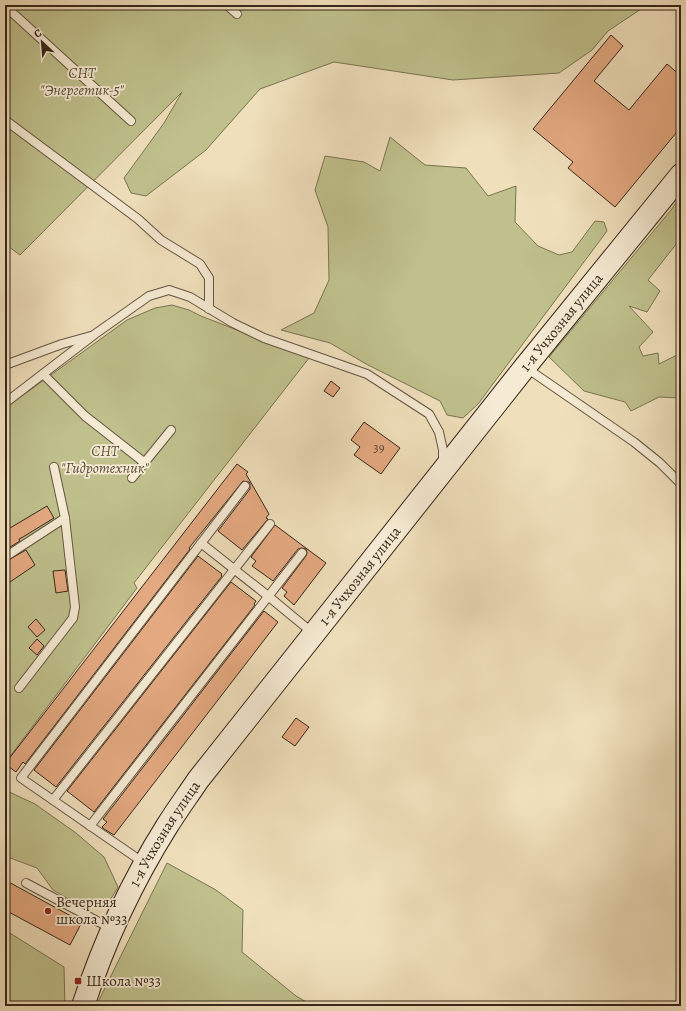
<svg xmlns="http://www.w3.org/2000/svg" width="686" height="1011" font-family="Alegreya,serif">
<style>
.green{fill:#bfc08c;stroke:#7a7452}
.building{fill:#e4a981;stroke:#362719}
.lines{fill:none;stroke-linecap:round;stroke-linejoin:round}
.lane-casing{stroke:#645542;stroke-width:10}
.secondary-casing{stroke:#362719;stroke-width:24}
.lane{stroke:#f5ead3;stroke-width:8}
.secondary{stroke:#f5ead3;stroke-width:22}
.poi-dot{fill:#8f2418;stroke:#f5ead3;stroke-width:1.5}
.labels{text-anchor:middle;stroke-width:3.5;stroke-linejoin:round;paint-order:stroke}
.number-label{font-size:13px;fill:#624833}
.park-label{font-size:15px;font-style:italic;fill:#584d36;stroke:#f5ead3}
.street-label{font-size:15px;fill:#362719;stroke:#f5ead3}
.poi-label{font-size:15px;fill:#362719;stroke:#f5ead3;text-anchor:start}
</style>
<rect width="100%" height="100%" fill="#efdfbb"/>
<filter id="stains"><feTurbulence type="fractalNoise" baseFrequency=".005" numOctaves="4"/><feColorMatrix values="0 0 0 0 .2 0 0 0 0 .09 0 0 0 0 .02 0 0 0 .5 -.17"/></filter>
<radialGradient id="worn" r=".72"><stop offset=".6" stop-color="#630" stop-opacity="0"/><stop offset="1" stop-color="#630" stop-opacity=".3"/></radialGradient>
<g class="green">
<path d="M5,5H647L608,31L592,50L559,73L453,80L334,62L260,89L206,150L146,196L131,193L124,178L164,123L182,92L20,255L5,244Z"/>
<path d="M390,137L425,165L466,168L488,196L516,186L515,222L538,246L559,255L572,252L595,221L604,222L607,231L478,404L463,418L447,415L440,401L368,365L330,343L281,330L314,313L329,280L328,227L315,190L325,156L364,162L380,171Z"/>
<path d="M681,196V238L648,280L660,291L647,312L629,306L653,332L639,347L643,356L658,353L659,364L681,353V398L659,397L631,411L625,402L584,391L549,357L671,210Z"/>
<path d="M172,305L189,310L201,316L309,358L134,583L137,588L5,763V403L8,406L127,320L155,308Z"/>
<path d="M5,790L35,804L76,833L104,857L118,887L106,907L75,903L53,890L37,868L5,856Z"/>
<path d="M167,863L216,890L243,910L242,952L296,996L313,1006H96Z"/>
<path d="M5,930L64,967L65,1006H5Z"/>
</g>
<g class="building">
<path d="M611,35L623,46L594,81L629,110L667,64L681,76V127L615,207L568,168L573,162L533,129Z"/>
<path d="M331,381L340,388L333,397L324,391Z"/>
<path d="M364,422L400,448L381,474L354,455L360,447L351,440Z"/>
<path d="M237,464L248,472L246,474L269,514L266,518L268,519L242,550L218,531L250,489V484L249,482L243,481L189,548L190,549L25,764L23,762L16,772L5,764Z"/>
<path d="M47,506L54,518L23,537L19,539L20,541L5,550V531Z"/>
<path d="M275,525L326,563L294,605L284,596L287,592L282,588L306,556L307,553L306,549L302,548L298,549L273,581L252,566L256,561L251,557Z"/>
<path d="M26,550L35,565L10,582L5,574V562Z"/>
<path d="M198,556L222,574L221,575L222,576L56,787L34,770Z"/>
<path d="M65,570L68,591L56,593L53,571Z"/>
<path d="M231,582L256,601L254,604L255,605L94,812L67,791Z"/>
<path d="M264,611L278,622L114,835L104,829L102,827L107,822L103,819Z"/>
<path d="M36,619L45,630L37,637L28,627Z"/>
<path d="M37,639L44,646L37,655L29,648Z"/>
<path d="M296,718L309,727L295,746L282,737Z"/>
<path d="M5,880L82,922L70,945L5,910Z"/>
</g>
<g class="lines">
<defs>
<g id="lane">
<path d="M227,5L237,14"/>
<path d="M5,6L131,121"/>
<path d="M5,120L138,219L161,240L200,264L209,278V309"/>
<path d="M5,365L62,344L91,336"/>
<path d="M525,367L634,442L660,463L681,484"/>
<path d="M43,374L85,416L145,463"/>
<path d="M5,403L95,334L149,296L169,290L190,297L233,323L264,338L367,374L429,414L439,432L443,450V462"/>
<path d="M132,478L171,430"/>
<path d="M201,543L268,596L314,634"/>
<path d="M5,557L65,518"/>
<path d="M19,688L73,618L75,607L65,518L54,467"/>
<path d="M53,800L270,524"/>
<path d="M90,826L302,553"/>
<path d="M144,863L21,778L245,486"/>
<path d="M26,883L112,929"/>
</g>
<g id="secondary">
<path id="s1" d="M83,1006C103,945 133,880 167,826C177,810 188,795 198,780L525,367L681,175"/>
</g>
</defs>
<use href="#lane" class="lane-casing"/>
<use href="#secondary" class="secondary-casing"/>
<use href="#lane" class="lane"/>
<use href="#secondary" class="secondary"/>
</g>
<g class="poi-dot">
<circle cx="48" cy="911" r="4"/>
<rect x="74" y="977" width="8" height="8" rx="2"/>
</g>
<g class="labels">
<g class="number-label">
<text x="379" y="452">39</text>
</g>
<g class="park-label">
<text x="82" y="78">СНТ<tspan x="82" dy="17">"Энергетик-5"</tspan></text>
<text x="105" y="456">СНТ<tspan x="105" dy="17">"Гидротехник"</tspan></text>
</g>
<g class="street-label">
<text dy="5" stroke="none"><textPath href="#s1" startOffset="839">1-я Учхозная улица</textPath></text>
<text dy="5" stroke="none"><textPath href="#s1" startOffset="515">1-я Учхозная улица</textPath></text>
<text dy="5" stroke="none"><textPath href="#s1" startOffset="191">1-я Учхозная улица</textPath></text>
</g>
<g class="poi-label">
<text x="56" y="907">Вечерняя<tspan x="56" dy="17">школа №33</tspan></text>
<text x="86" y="986">Школа №33</text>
</g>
</g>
<rect width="686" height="1011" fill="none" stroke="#efdfbb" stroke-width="20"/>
<rect x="6" y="6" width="674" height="999" fill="none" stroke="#362719" stroke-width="2"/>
<rect x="10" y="10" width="666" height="991" fill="none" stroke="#362719"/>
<g transform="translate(42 42) rotate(334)" stroke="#f5ead3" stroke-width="3" paint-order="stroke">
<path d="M0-3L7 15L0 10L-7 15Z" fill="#362719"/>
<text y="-6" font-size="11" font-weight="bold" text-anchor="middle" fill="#362719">С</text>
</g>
<rect width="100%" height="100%" filter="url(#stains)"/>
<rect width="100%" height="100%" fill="url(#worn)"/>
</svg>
